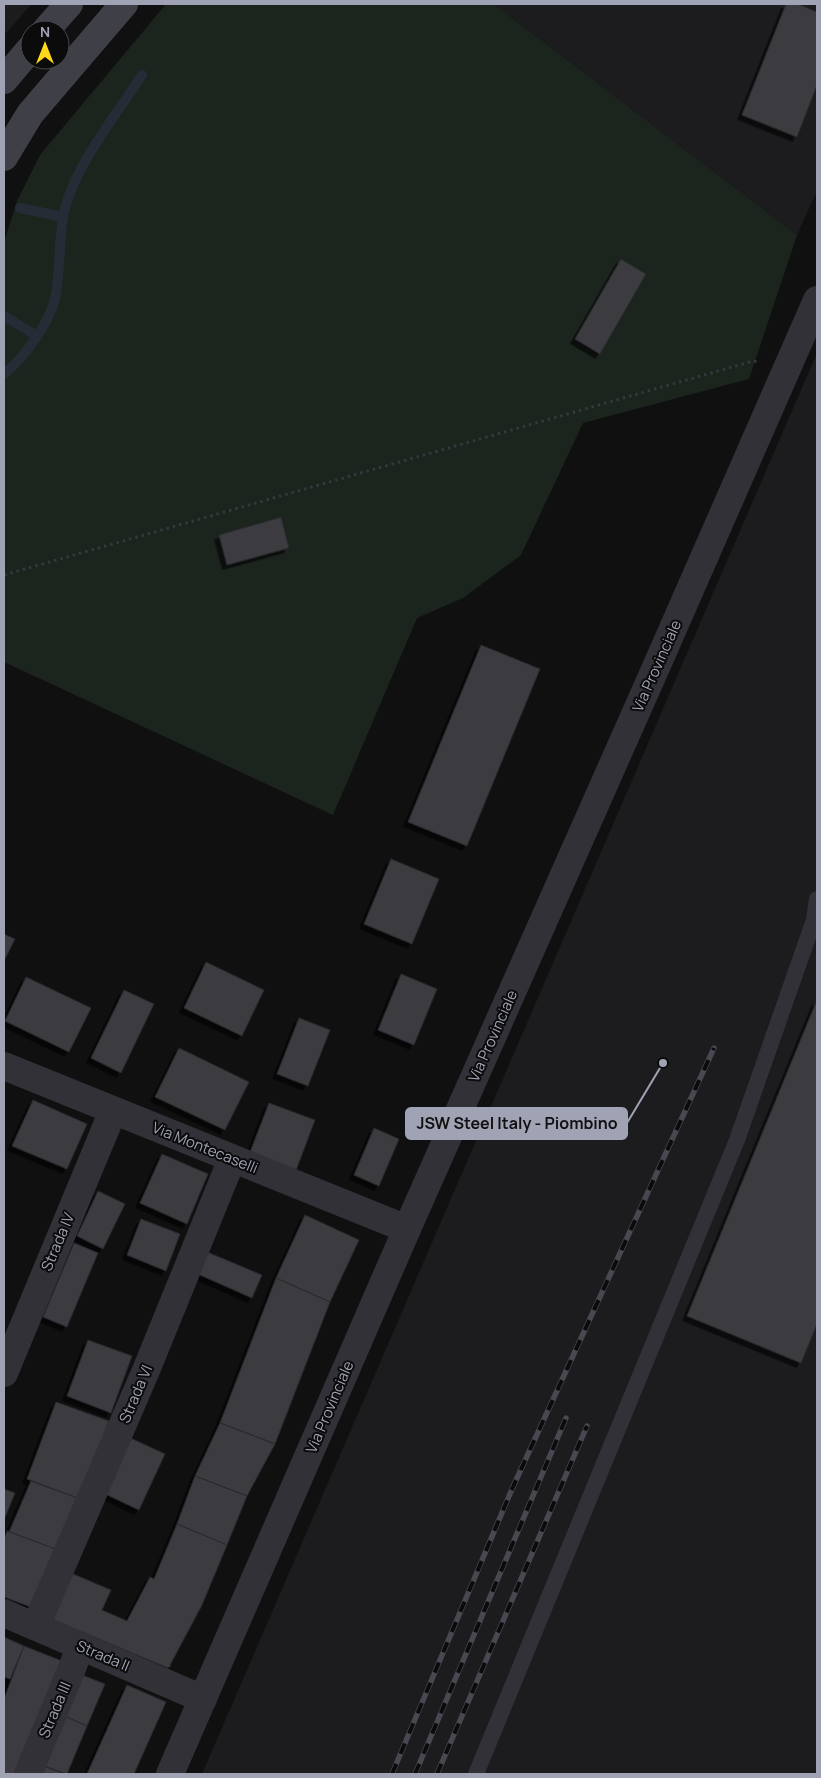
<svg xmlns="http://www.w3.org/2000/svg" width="821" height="1778" font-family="Manrope,sans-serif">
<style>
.built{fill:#1c1c1f}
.green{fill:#1c241e}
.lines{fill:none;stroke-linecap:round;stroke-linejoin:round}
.stream{stroke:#262c36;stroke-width:10}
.building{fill:#3a3a40;stroke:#2a2a2e;filter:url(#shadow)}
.path{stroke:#37373e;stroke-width:3;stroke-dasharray:2.5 4;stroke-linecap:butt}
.service{stroke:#313137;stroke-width:16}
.minor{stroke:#313137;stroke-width:28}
.secondary{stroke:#3f3f47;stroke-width:28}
.rail-casing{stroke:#474850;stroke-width:5.5}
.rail{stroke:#0b0b0c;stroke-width:4;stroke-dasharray:11;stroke-linecap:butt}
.labels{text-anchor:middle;stroke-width:4;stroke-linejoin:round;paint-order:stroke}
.street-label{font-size:15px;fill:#a0a3b4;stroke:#0b0b0c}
.leader{fill:none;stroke:#a0a3b4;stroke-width:2}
.callout-dot{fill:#a0a3b4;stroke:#0b0b0c;stroke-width:2}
.callout{fill:#a0a3b4;stroke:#a0a3b4;stroke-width:2}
.callout-label{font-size:16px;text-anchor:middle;font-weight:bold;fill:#111}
</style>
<defs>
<filter id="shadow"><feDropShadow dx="-4.5" dy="4.5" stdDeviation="0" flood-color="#0009"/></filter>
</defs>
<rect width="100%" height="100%" fill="#101011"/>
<g class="built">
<path d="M4,4H32L4,35Z"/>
<path d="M494,4H817V191L797,235Z"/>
<path d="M817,353V1774H202Z"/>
</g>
<path class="green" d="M166,4H494L797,235L749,379L583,423L521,555L463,598L417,618L333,815L4,662V242L17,201L40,155Z"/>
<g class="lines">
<g class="stream">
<path d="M20,208L63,217"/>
<path d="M4,316L37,336"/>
<path d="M4,374C24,358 52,320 56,294C60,269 59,243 63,217C72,169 115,117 142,75"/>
</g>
</g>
<g class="building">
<path d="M786,4H798L817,12V85L797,137L742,115Z"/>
<path d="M621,259L646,274L600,354L575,339Z"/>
<path d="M281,517L289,548L227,565L219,535Z"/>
<path d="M481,645L540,669L467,846L408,822Z"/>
<path d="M391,859L439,879L412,944L364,924Z"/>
<path d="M4,934L15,939L4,961Z"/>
<path d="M206,962L264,990L242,1036L184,1008Z"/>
<path d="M401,974L437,989L414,1045L378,1030Z"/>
<path d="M26,977L91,1008L69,1052L5,1021Z"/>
<path d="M124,990L154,1004L121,1073L91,1058Z"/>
<path d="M817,1000V1324L801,1363L687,1316Z"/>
<path d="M299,1018L330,1030L308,1086L277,1074Z"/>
<path d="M179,1048L249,1082L225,1130L155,1097Z"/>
<path d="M33,1100L87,1124L67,1169L12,1146Z"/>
<path d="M269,1103L315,1120L295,1173L249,1155Z"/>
<path d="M374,1128L399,1139L379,1186L354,1175Z"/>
<path d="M162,1154L208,1174L187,1224L140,1203Z"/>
<path d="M98,1191L125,1204L103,1249L77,1236Z"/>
<path d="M305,1215L359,1240L330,1302L276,1278Z"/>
<path d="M141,1219L180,1234L166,1271L127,1255Z"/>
<path d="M74,1243L98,1253L67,1327L43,1317Z"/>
<path d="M200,1249L262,1275L252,1298L191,1271Z"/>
<path d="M276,1278L330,1302L275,1444L220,1423Z"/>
<path d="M88,1340L132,1356L111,1413L67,1396Z"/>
<path d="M56,1402L109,1421L80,1499L27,1479Z"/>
<path d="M220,1423L275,1444L247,1496L195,1476Z"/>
<path d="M126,1436L165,1454L139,1510L101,1492Z"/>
<path d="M195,1476L247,1496L227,1545L177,1524Z"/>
<path d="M31,1481L80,1499L58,1550L9,1532Z"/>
<path d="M4,1489L15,1493L4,1520Z"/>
<path d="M177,1524L227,1545L202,1605L170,1665L171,1666H170L168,1668L46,1617L66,1571L111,1590L102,1610L127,1621L150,1577L154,1579Z"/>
<path d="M7,1531L58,1550L36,1609L4,1597V1539Z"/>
<path d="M4,1637L24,1646L10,1679L4,1677Z"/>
<path d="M24,1646L62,1661L18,1774H4V1699Z"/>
<path d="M82,1675L105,1684L87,1726L64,1716Z"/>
<path d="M127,1685L166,1702L134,1774H87Z"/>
<path d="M64,1716L87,1726L67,1774L44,1766Z"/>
<path d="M44,1766L64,1774H40Z"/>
</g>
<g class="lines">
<path class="path" d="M4,575L753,361L759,362"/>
<path class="service" d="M476,1774L737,1140L814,920L817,899"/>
<g class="minor">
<path d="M4,1066L407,1229"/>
<path d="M4,1373L113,1111"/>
<path d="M4,1613L203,1699"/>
<path d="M34,1626L41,1614L147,1368L232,1159"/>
<path d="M28,1774L73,1666L80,1646"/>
<path d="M170,1774L407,1229L657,665L817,300"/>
</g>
<g class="secondary">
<path d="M46,30L69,4"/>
<path d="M4,80L30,49"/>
<path d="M4,157L30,114L124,4"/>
</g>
<defs>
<g id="rail">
<path d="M392,1774L512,1489L714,1048"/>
<path d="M415,1774L566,1418"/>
<path d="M437,1774L587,1426"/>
</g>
</defs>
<use href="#rail" class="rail-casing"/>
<use href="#rail" class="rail"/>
</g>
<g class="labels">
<g class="street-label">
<text transform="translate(657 666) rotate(-66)" y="5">Via Provinciale</text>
<text transform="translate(493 1036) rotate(-66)" y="5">Via Provinciale</text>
<text transform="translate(205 1148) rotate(22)" y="5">Via Montecaselli</text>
<text transform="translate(58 1242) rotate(-67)" y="5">Strada IV</text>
<text transform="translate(136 1394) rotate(-67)" y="5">Strada VI</text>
<text transform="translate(330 1407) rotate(-67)" y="5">Via Provinciale</text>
<text transform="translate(103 1656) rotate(23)" y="5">Strada II</text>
<text transform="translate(55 1710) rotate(-67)" y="5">Strada III</text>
</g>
</g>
<path class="leader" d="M663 1063L627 1123"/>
<circle class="callout-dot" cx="663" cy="1063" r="5"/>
<rect class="callout" x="406" y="1108" width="221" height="31" rx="5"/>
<g class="callout-label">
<text x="517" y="1129">JSW Steel Italy - Piombino</text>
</g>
<rect width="821" height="1778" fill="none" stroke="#a0a3b4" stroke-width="10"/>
<g transform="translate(45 45)"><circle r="24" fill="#0b0b0c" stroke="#47484f"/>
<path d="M0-4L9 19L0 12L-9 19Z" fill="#ffd81a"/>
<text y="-8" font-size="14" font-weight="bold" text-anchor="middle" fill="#a0a3b4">N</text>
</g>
</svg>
